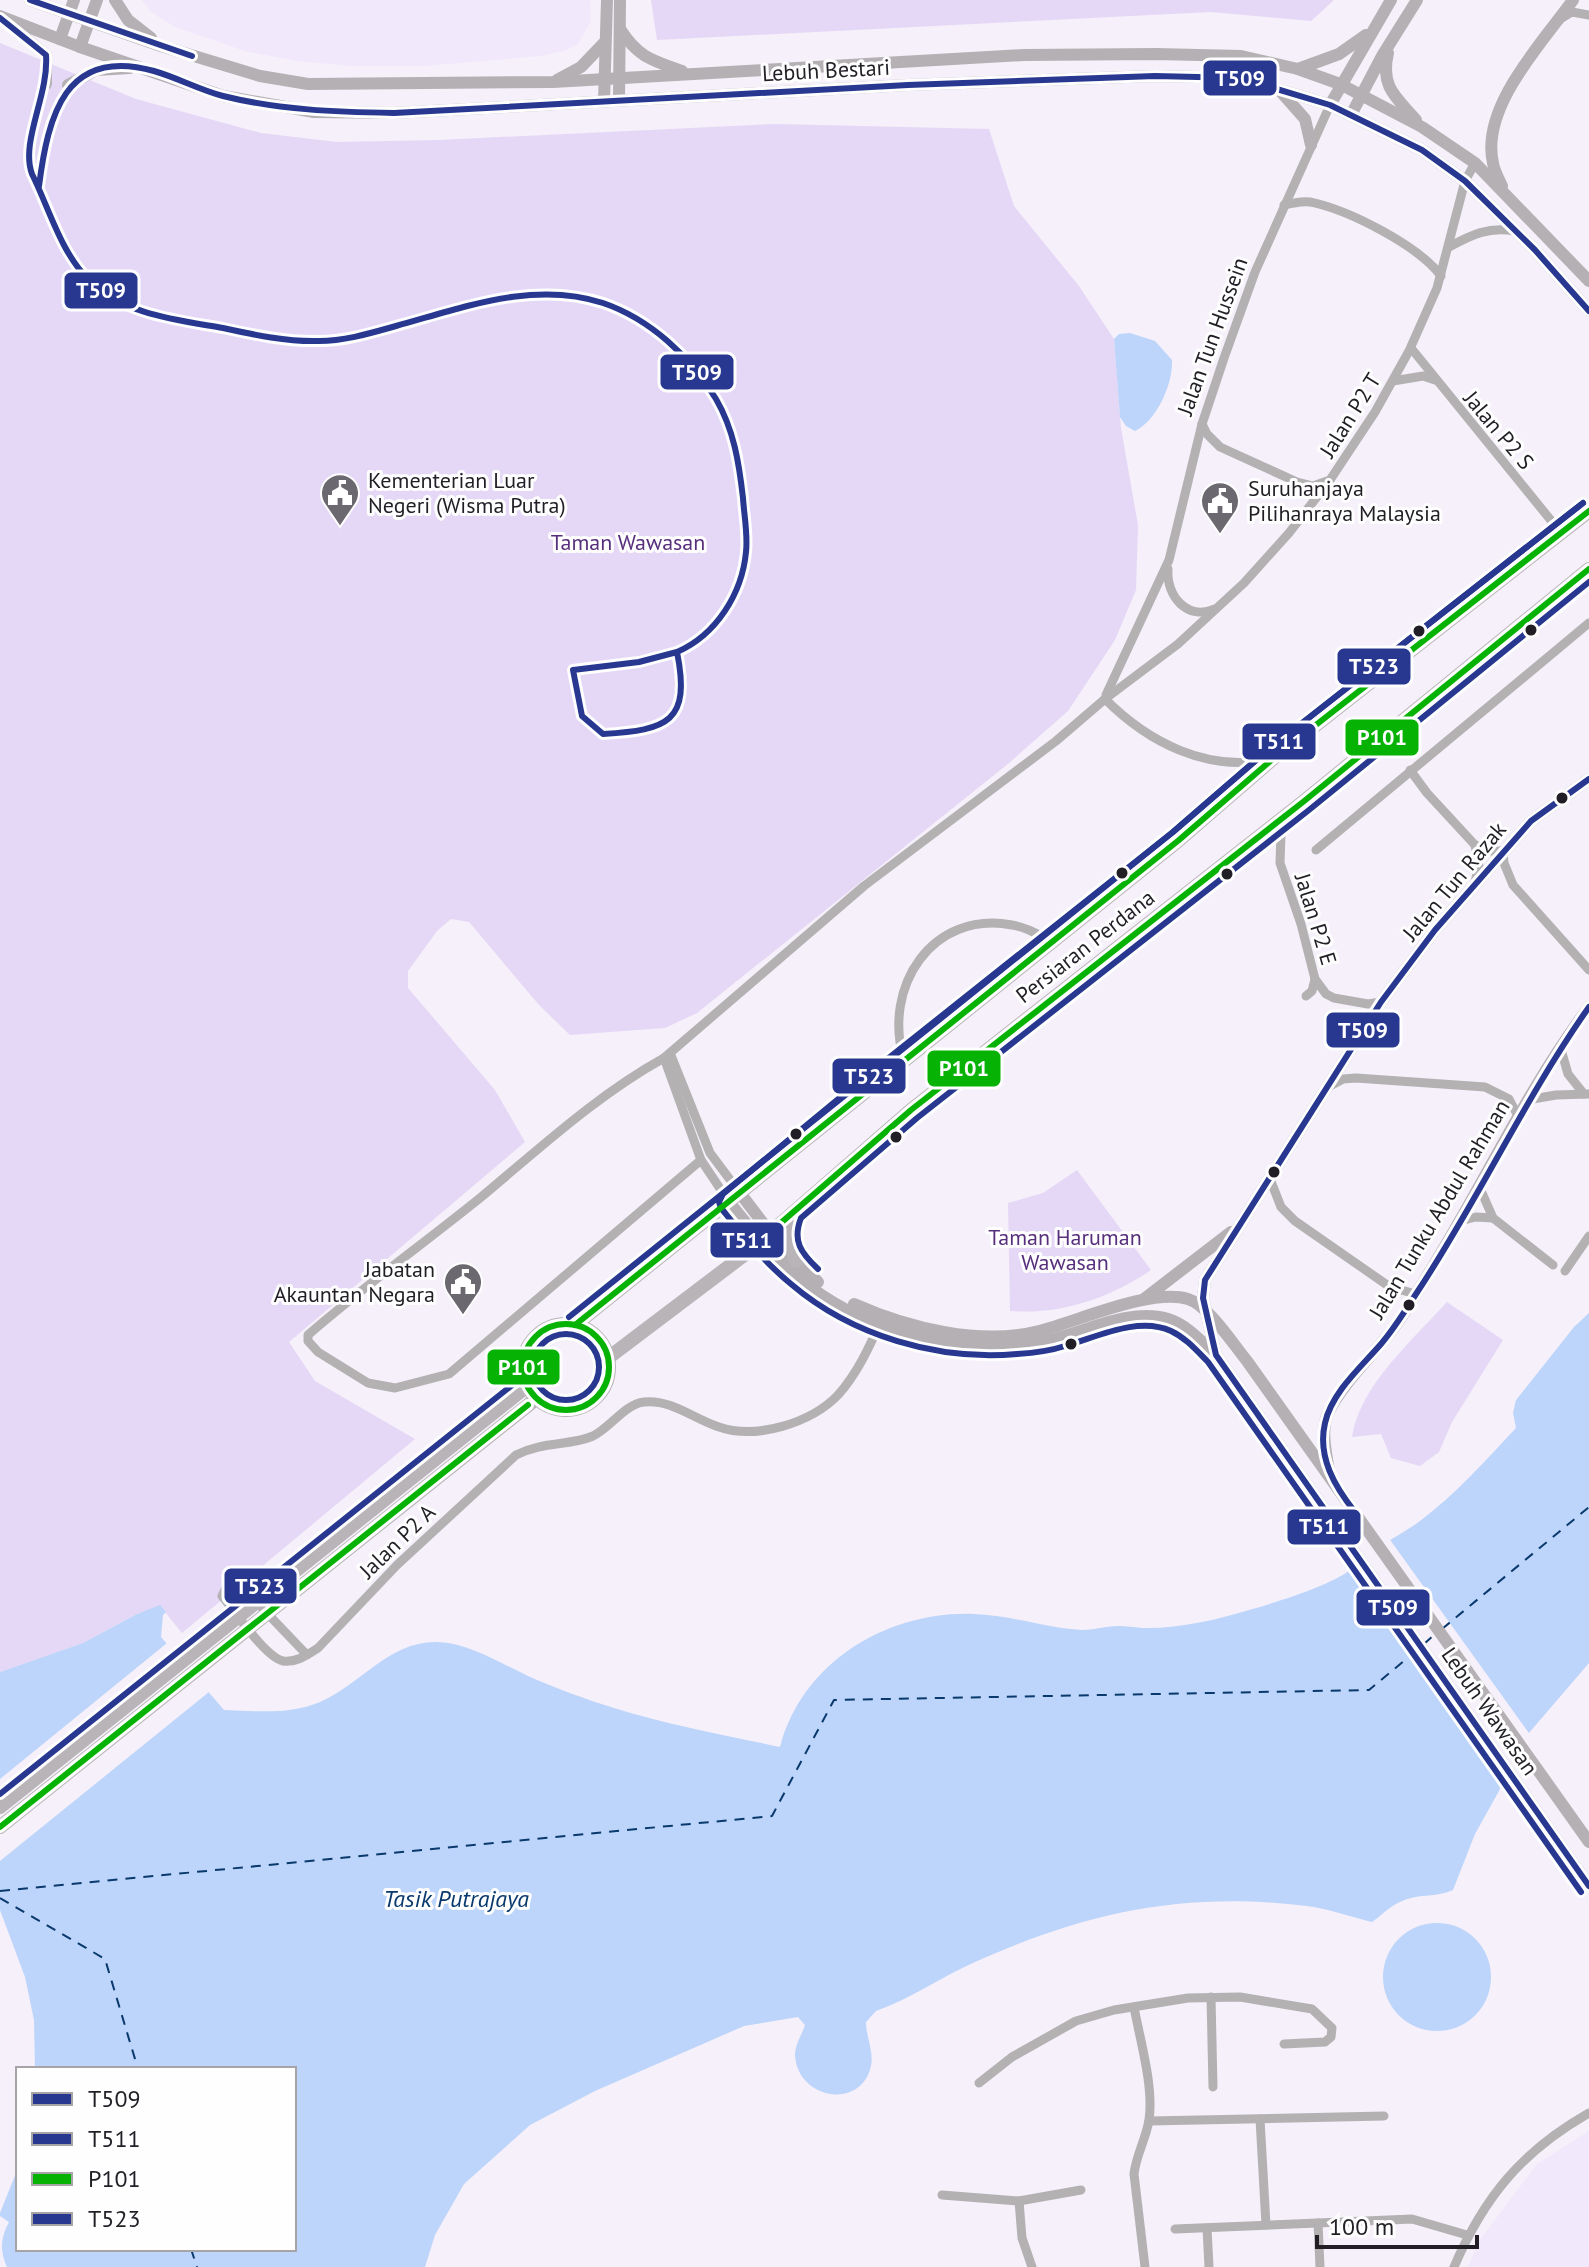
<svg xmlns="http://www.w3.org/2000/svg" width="1589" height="2267" font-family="'PT Sans',sans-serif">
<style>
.built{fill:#f1e8fb}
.green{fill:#e5d8f6}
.water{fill:#bdd5fa}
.pier{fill:#f5f0fa}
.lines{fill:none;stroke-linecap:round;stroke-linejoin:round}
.ferry{stroke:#09396d;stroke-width:2;stroke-dasharray:10 8;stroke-linecap:butt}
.street{stroke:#b4b1b3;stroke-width:9}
.secondary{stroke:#b4b0b3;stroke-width:12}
.primary{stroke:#b9b4b8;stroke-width:14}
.bus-1-casing{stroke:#fefefe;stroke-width:12}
.bus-2-casing{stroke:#fefefe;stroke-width:12}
.bus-3-casing{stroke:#fefefe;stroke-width:12}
.bus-4-casing{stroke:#fefefe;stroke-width:12}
.bus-1{stroke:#283890;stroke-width:6}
.bus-2{stroke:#283890;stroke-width:6}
.bus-3{stroke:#06b304;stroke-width:6}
.bus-4{stroke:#283890;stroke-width:6}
.bus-dot{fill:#211e25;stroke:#fefefe;stroke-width:3}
.labels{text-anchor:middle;stroke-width:6;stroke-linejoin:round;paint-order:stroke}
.street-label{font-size:22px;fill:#211e25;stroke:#fefefe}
.poi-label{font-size:22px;fill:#211e25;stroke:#fefefe;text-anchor:start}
.park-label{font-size:22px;fill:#572f7c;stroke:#fefefe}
.water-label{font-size:24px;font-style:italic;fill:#09396d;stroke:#fefefe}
.line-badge{stroke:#fefefe;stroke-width:3}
.badge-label{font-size:22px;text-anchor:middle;font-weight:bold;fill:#fff}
</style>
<rect width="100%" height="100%" fill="#f5f0fa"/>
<g class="built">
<path d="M142,0H590L591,21L578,44L564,51L541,56L423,66H351L298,61L248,52L175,27L151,12Z"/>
<path d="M1589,2131V2267H1468L1479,2241L1537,2164Z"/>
</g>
<g class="green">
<path d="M651,0H1334L1311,21L1211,12L657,40Z"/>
<path d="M0,43L136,99L261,133L337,142L439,140L775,124L989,129L1014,206L1079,286L1114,339L1121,428L1138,525L1136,590L1115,640L1068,711L1009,763L697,1013L665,1028L570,1035L539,1005L469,922L451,919L437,931L408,971V988L495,1090L525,1142L289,1342L315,1381L415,1439L182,1633L160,1606L137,1614L83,1643L0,1672Z"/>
<path d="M1077,1170L1151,1270C1110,1298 1061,1315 1010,1311L1008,1203L1043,1193Z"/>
<path d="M1447,1302L1503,1340L1452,1422L1439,1452L1420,1466L1391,1458L1381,1434L1352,1437C1360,1385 1413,1340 1447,1302Z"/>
</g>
<g class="water">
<path d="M1130,333L1155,341L1172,360C1173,384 1157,420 1135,431L1126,426L1120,417L1114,339L1119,334Z"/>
<path d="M1589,1313V1663L1511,1754L1499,1791L1475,1834L1453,1890C1436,1898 1417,1893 1400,1902C1390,1906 1381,1916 1372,1922C1351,1917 1329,1909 1307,1906C1185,1891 1086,1912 975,1962C941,1977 910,1999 876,2011L866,2022C866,2037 874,2051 871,2066C861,2111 797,2099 795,2055C795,2044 802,2035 805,2025L798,2017L744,2026L595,2091L530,2125L464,2184L435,2235L425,2267H7C0,2252 0,2238 9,2222L0,2216V2213L18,2168V2249H294V2069H35L34,2020L25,1977L0,1910V1672L83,1643L137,1614L160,1605L166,1612L163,1615L161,1637L224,1710C256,1711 289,1715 320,1702C360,1685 389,1641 437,1642C469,1643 500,1663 528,1676C555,1688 585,1699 614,1708C668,1725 724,1735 780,1747C803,1661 888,1611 974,1614C1010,1615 1046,1628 1082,1630C1094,1630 1106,1626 1118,1626C1126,1626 1134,1627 1142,1628C1178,1629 1216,1620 1249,1610C1277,1602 1322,1588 1346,1573C1354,1568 1361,1560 1369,1554C1385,1542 1404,1533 1420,1521C1456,1494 1485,1461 1516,1428L1513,1413L1516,1400L1574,1327Z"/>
<circle cx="1437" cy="1977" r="54"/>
</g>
<g class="pier">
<path d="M1388,1537L1531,1736L1514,1755L1504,1790L1346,1567Z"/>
<path d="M167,1643L209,1692L0,1861V1779Z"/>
</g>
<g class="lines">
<g class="ferry">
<path d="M1442,1629L1589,1507"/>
<path d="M1424,1644L1434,1635"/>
<path d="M0,1891L772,1816L834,1700L1369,1690L1416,1651"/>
<path d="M0,1898L105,1959L138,2069"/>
<path d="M191,2249L197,2267"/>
</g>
<g class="street">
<path d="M1562,18L1572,12L1589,15"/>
<path d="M1284,205C1294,203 1304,200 1315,203C1352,212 1419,246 1441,276"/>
<path d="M1449,247C1471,235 1489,226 1515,231"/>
<path d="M1411,348L1562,534"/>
<path d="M1393,381L1423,376L1435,380"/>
<path d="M1202,424L1207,434L1220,447L1297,482L1313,486L1330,480"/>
<path d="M1168,569C1166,596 1187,621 1215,609"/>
<path d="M1106,695L1169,560L1202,424L1224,358L1255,272L1330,105"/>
<path d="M1105,699C1148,742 1207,773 1270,759"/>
<path d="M1410,770L1427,793L1475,845"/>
<path d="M1294,815L1281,833L1280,863L1301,924L1315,979L1326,994L1334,998L1368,1004L1381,1002"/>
<path d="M1316,850L1589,623"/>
<path d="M1475,882L1479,866L1475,845L1489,851H1503L1504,863L1513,885L1589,970"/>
<path d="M1306,996L1312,991L1315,979"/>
<path d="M1560,1046L1568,1074L1584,1094"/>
<path d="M670,1053L710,1153L740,1193"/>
<path d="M664,1058L701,1160L729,1202"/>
<path d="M904,1060C882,987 932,910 1012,925C1026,927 1039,935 1052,942"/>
<path d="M1330,1086L1343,1079L1356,1078L1485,1087L1509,1099L1518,1116"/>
<path d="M1527,1100L1556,1095L1589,1094"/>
<path d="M701,1160L449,1374L395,1388L368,1383L318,1352L308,1341V1335C363,1287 423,1244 480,1198C539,1149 597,1095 664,1058L864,886L1056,741L1105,699L1178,644L1244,583L1289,533L1330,480L1375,412L1409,351L1437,288L1465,181L1475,163"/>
<path d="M1270,1179L1281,1207L1295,1221L1390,1287L1416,1294"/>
<path d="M1479,1186L1493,1218L1553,1265"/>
<path d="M1460,1221L1476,1217L1493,1218"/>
<path d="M1565,1271L1589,1236"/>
<path d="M307,1655L241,1586L231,1584L227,1586L222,1596C235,1611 265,1657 283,1661C296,1663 307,1655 318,1648L397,1565L516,1455C543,1441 570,1446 593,1436C610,1428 625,1404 644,1402C671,1399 694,1419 719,1427C756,1440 811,1423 838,1395C857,1374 870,1346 881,1320"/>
<path d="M1211,1997L1213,2087"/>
<path d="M1134,2007C1140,2040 1154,2087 1149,2120C1146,2139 1136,2155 1134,2174L1145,2267"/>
<path d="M979,2083L1012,2057L1076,2021L1114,2010L1188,1998L1240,1997L1312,2009L1332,2028L1331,2037L1325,2042L1284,2044"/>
<path d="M1260,2119L1266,2225"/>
<path d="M1149,2121L1384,2116"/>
<path d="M942,2195L1019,2201L1081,2190"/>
<path d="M1019,2201L1022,2238L1032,2267"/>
<path d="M1318,2223L1320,2267"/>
<path d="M1207,2228L1209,2267"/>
<path d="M1175,2229L1412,2219L1467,2235"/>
<path d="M1454,2267C1484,2197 1522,2151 1589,2113"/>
</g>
<g class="secondary">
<path d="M30,0L161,46L260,76L308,84L553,82L1024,55L1156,54L1241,56L1298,69L1340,84L1422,127L1475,163L1589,281"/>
<path d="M115,0L128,20L151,38"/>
<path d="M0,16L80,47L223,96L314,112L394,113L908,85L1155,76L1240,78L1330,105L1422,150L1465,181L1535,250L1589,311"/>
<path d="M10,25L46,55V84"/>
<path d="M620,29C638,57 651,60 682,71"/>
<path d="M60,39L74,0"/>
<path d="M80,47L97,0"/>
<path d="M1388,53C1380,87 1396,97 1416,120"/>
<path d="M1298,69L1339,54L1366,35"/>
<path d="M557,80L581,67L604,43"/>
<path d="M68,85L96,70L130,68"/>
<path d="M1282,93L1305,119L1311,145"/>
<path d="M619,100L620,0"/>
<path d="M604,101L607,0"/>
<path d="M1330,105L1391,0"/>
<path d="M1351,115L1382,56L1417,0"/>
<path d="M1502,186C1499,179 1494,171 1493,163C1480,107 1543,42 1573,0"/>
<path d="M740,1193L779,1244L818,1282"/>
<path d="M729,1202C757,1237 785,1272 823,1296C885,1337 971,1354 1044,1341C1083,1334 1128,1307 1168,1319C1186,1324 1203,1343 1216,1355L1589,1886"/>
<path d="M1144,1299L1231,1232"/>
<path d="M854,1304C908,1328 980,1346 1039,1331C1079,1321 1150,1288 1188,1299C1208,1305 1233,1344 1247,1361L1589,1842"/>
<path d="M1216,1355L1203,1298L1205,1280L1381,1002L1435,930L1531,821L1589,779"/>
<path d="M1329,1471C1326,1452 1320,1429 1329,1411C1343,1384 1366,1362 1385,1339C1397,1325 1407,1309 1416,1294C1477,1200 1522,1096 1589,1007"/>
</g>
<g class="primary">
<path d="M791,1216L785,1232L796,1261"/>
<circle cx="566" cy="1367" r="43"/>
<path d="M575,1325L1179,840L1275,757L1589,511"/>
<path d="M608,1358L748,1252L911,1110L1303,802L1589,569"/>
<path d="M0,1807L527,1386"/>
<path d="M0,1827L537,1398"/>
</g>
<defs>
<g id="bus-1">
<path d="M30,0L192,56"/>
<path d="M0,18L46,55C49,95 20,142 32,174C49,208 61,253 89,280C124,315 178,320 223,328C255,335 287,342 319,341C345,341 371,333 396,326C462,308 534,280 603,303C650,319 691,357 716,399C734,430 739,463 743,498C744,515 748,534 746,552C742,594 716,635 677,652"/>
<path d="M39,186C48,116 65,46 154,71C178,78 200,90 223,96C279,110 337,112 394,113L908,85L1155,76L1240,78L1330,105L1422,150L1465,181L1535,250L1589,311"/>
<path d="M677,652C691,722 668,730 603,734L582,716L573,670L639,662Z"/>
<path d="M1589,779L1531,821L1435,930L1381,1002L1205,1280L1203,1298L1216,1355L1589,1886"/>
<path d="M1355,1512C1335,1487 1317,1457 1325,1423C1332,1392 1361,1367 1381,1344C1394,1329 1405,1311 1416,1294C1478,1201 1524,1099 1589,1007"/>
</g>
<g id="bus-2">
<path d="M818,1269C801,1253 792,1241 801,1218L917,1118L1309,810L1589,582"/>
<path d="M1581,1892L1208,1362C1197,1351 1186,1338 1171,1331C1138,1316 1097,1337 1065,1346C1050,1351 1033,1353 1017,1354C938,1361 852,1336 791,1284C764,1262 743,1235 721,1208L719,1202L723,1194L871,1072L1173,832L1269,749L1583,503"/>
</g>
<g id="bus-3">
<path d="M760,1241L911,1110L1303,802L1589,569"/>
<circle cx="566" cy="1367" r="43"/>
<path d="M575,1325L1179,840L1275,757L1589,511"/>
<path d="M0,1827L528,1405"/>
</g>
<g id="bus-4">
<path d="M569,1317L1173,832L1269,749L1583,503"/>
<circle cx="566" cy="1367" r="33"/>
<path d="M0,1794L521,1378"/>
</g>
</defs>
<use href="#bus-1" class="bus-1-casing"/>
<use href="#bus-2" class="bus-2-casing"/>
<use href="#bus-3" class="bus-3-casing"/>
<use href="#bus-4" class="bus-4-casing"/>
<use href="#bus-1" class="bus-1"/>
<use href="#bus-2" class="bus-2"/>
<use href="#bus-3" class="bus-3"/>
<use href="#bus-4" class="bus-4"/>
</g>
<defs>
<symbol id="civic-pin" viewBox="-11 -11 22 30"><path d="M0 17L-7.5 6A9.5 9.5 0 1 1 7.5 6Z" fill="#6b6870" stroke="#fefefe"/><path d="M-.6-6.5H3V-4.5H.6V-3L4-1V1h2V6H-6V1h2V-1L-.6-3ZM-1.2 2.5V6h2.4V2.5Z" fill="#fff"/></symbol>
</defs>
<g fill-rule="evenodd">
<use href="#civic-pin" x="318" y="471" width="44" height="60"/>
<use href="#civic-pin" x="1198" y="479" width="44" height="60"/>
<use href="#civic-pin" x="441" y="1260" width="44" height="60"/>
</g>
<g class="bus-dot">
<circle cx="1531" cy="630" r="7"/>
<circle cx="1419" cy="631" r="7"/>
<circle cx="1562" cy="798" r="7"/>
<circle cx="1122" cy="873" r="7"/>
<circle cx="1227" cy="874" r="7"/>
<circle cx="796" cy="1134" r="7"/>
<circle cx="896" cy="1137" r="7"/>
<circle cx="1274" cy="1172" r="7"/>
<circle cx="1409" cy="1305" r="7"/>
<circle cx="1071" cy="1344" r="7"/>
</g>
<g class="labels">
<g class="street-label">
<text transform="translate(826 70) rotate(-3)" y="8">Lebuh Bestari</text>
<text transform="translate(1212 336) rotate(-70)" y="8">Jalan Tun Hussein</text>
<text transform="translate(1350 415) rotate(-58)" y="8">Jalan P2 T</text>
<text transform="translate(1499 430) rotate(50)" y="8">Jalan P2 S</text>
<text transform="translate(1454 881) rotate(-50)" y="8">Jalan Tun Razak</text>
<text transform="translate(1316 919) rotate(73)" y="8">Jalan P2 E</text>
<text transform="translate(1085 946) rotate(-38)" y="8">Persiaran Perdana</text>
<text transform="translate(1439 1209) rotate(-59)" y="8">Jalan Tunku Abdul Rahman</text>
<text transform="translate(397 1541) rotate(-44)" y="8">Jalan P2 A</text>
<text transform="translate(1490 1711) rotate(55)" y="8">Lebuh Wawasan</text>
</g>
<g class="poi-label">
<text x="368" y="488">Kementerian Luar<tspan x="368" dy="25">Negeri (Wisma Putra)</tspan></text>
<text x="1248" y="496">Suruhanjaya<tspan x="1248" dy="25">Pilihanraya Malaysia</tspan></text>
<text x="435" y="1277" text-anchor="end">Jabatan<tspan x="435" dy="25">Akauntan Negara</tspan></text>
</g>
<g class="park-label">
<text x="628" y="550">Taman Wawasan</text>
<text x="1065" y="1245">Taman Haruman<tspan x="1065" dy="25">Wawasan</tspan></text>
</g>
<g class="water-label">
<text x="456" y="1907">Tasik Putrajaya</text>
</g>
</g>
<g class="line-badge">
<rect x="1202" y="59" width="76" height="38" rx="8" fill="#283890"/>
<rect x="63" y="271" width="76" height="39" rx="8" fill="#283890"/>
<rect x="659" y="353" width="76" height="38" rx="8" fill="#283890"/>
<rect x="1336" y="647" width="76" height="39" rx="8" fill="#283890"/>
<rect x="1344" y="718" width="76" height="39" rx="8" fill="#06b304"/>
<rect x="1241" y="722" width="76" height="39" rx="8" fill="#283890"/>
<rect x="1325" y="1011" width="76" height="38" rx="8" fill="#283890"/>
<rect x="926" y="1049" width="76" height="39" rx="8" fill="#06b304"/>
<rect x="831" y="1057" width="76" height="38" rx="8" fill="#283890"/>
<rect x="709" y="1221" width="76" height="38" rx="8" fill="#283890"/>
<rect x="486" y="1348" width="75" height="38" rx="8" fill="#06b304"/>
<rect x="1286" y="1508" width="76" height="38" rx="8" fill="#283890"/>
<rect x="223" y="1567" width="75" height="38" rx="8" fill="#283890"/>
<rect x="1355" y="1588" width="76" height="39" rx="8" fill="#283890"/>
</g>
<g class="badge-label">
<text x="1240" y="86">T509</text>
<text x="101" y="298">T509</text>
<text x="697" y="380">T509</text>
<text x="1374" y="674">T523</text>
<text x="1382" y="745">P101</text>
<text x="1279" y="749">T511</text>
<text x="1363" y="1038">T509</text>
<text x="964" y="1076">P101</text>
<text x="869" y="1084">T523</text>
<text x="747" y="1248">T511</text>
<text x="523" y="1375">P101</text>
<text x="1324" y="1534">T511</text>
<text x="260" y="1594">T523</text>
<text x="1393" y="1615">T509</text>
</g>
<rect x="16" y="2067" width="280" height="184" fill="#fefefe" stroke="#a6a4a7" stroke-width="2"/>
<rect x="32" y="2093" width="40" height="12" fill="#283890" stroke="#a6a4a7" stroke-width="2"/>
<text x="88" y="2107" font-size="24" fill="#211e25">T509</text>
<rect x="32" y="2133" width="40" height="12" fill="#283890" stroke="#a6a4a7" stroke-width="2"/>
<text x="88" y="2147" font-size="24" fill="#211e25">T511</text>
<rect x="32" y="2173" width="40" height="12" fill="#06b304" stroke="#a6a4a7" stroke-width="2"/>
<text x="88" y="2187" font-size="24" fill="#211e25">P101</text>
<rect x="32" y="2213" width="40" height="12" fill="#283890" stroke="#a6a4a7" stroke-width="2"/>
<text x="88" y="2227" font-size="24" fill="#211e25">T523</text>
<path d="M1317 2235v12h160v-12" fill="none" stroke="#211e25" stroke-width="4"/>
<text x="1329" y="2235" font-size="24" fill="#211e25" stroke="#fefefe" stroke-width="6" paint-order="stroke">100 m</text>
</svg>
